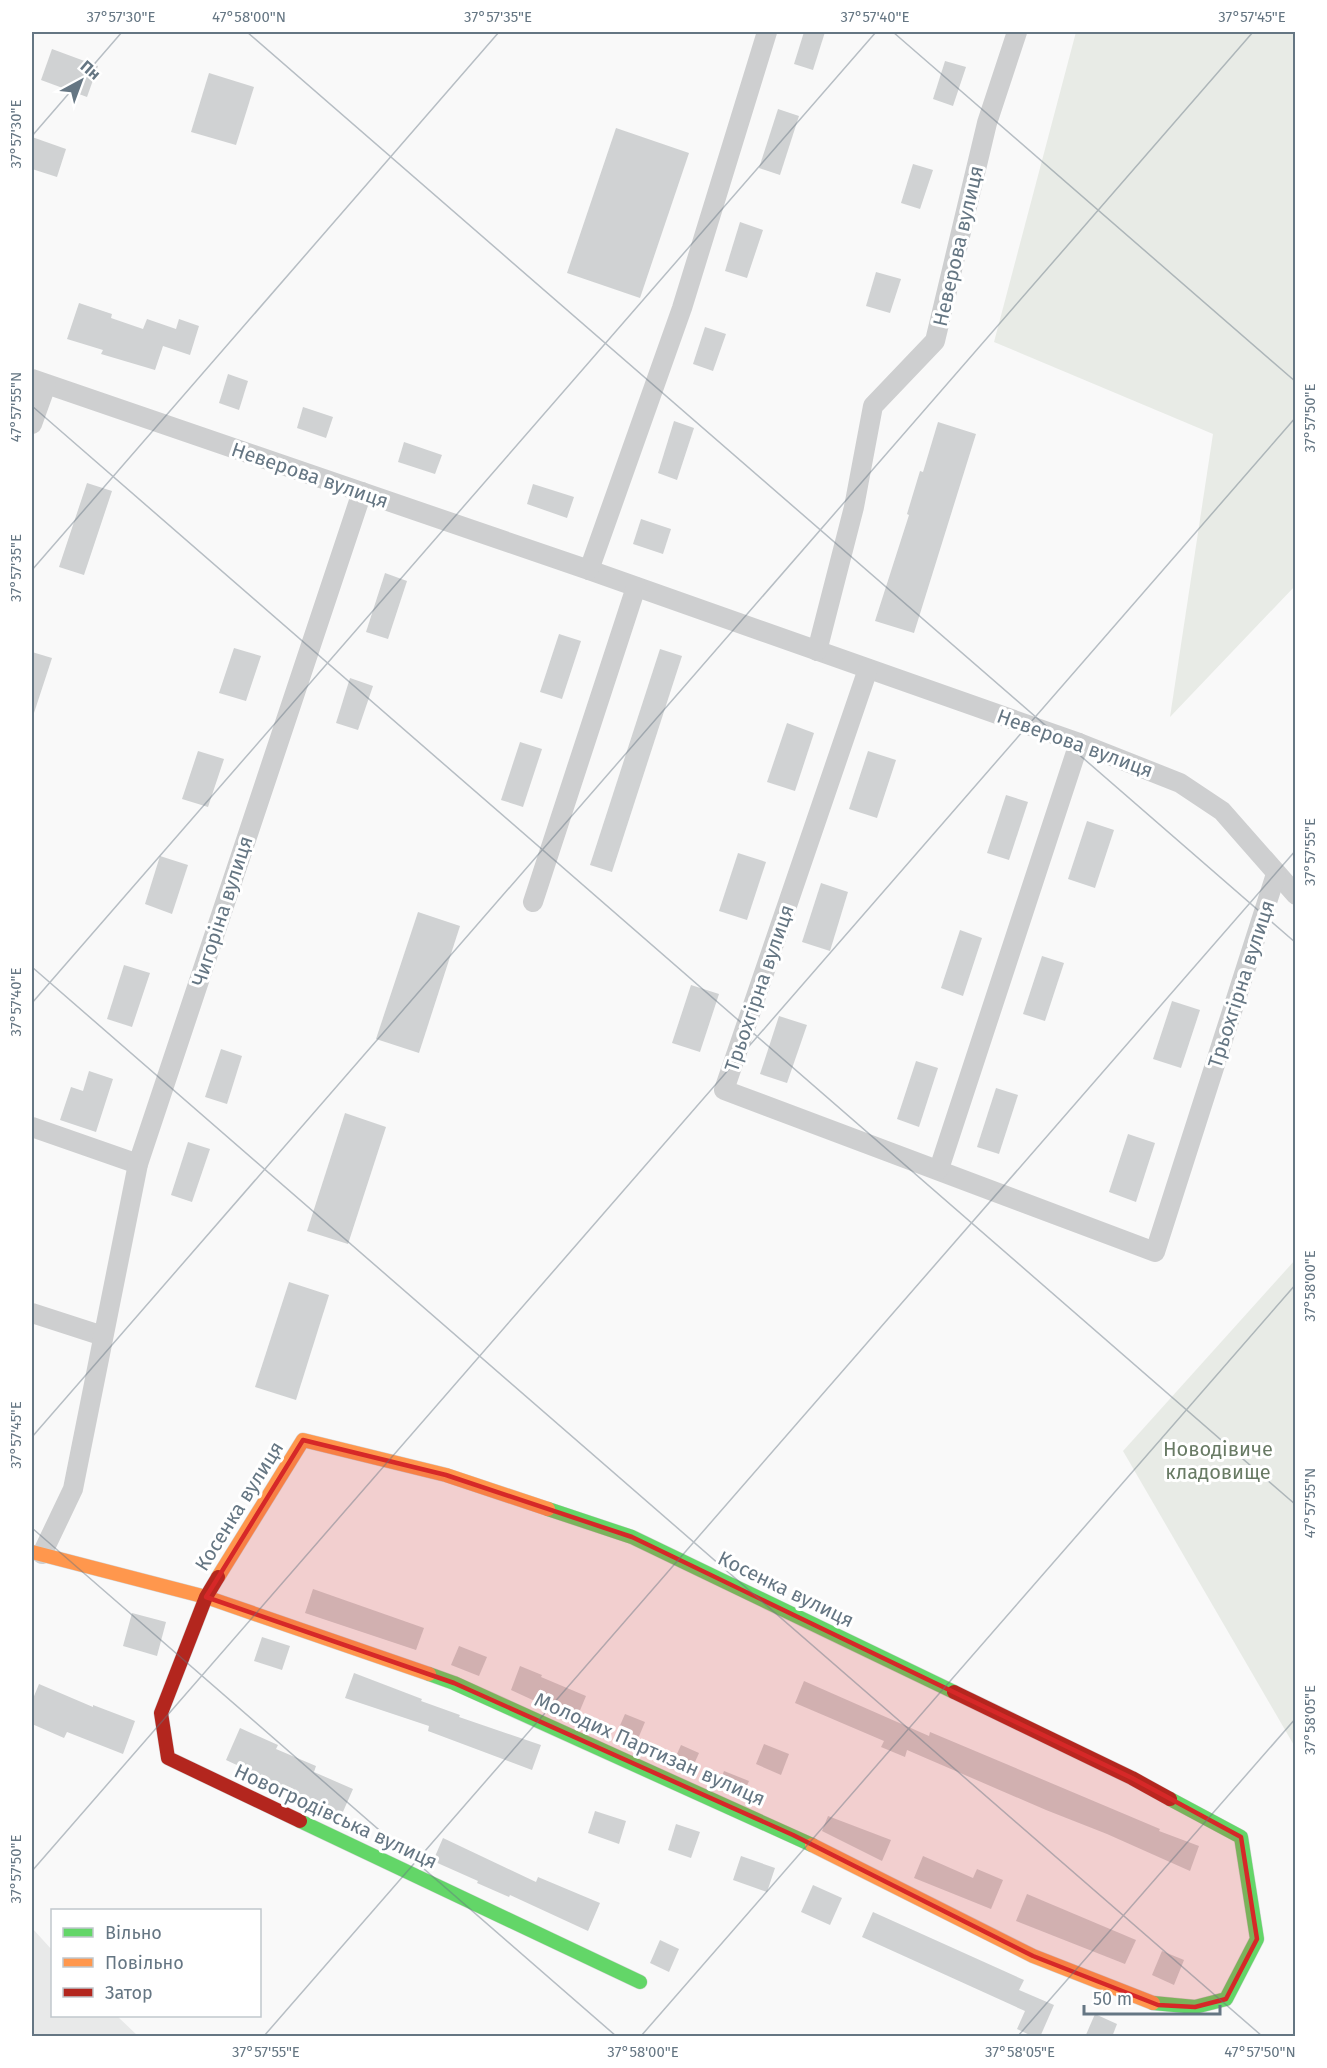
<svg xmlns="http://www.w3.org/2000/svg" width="1327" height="2068" font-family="'Fira Sans',sans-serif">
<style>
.built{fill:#e8e9e9}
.green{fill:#e8ebe6}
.building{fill:#d0d2d3}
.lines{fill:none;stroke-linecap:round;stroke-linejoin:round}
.fast-casing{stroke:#d5d6d7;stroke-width:15}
.slow-casing{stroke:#d5d6d7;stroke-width:15}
.jam-casing{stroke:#d5d6d7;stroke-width:15}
.street{stroke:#cecfd0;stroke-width:20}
.fast{stroke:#63d668;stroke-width:14}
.slow{stroke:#ff974d;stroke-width:14}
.jam{stroke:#b3261e;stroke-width:14}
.marked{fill:#d62828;fill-opacity:0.2;stroke:#d62828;stroke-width:4.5;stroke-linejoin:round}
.ticks{fill:none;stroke:#657683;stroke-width:1.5;stroke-opacity:0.45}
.labels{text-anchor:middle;stroke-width:6;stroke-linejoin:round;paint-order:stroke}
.street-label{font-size:20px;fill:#657683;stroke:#fff}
.park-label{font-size:20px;fill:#687a64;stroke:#fff}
.neatline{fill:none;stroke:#657683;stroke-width:2}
.ticks-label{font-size:15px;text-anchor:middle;fill:#657683}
</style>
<rect width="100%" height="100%" fill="#f9f9f9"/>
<path class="built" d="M32,1928L52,1950V2016H117L138,2036H32Z"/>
<g class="green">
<path d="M1076,32H1295V586L1170,717L1213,434L994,342Z"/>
<path d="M1295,1260V1747L1123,1451Z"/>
</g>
<g class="building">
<path d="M804,32H825L813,70L794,64Z"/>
<path d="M52,49L98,66L87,97L41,80Z"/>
<path d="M945,61L966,67L953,106L933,99Z"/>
<path d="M209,73L254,87L236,145L191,132Z"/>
<path d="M778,109L799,116L780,175L759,168Z"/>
<path d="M616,128L689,153L640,298L567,273Z"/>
<path d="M32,137L66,149L57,177L32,169Z"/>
<path d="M913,164L933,170L920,209L901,203Z"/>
<path d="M740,222L763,230L747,278L725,271Z"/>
<path d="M876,272L901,279L890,313L866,306Z"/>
<path d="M79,303L112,314L111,318L143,329L147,319L176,329L179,319L199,326L190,355L163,346L155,370L101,354L103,350L67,339Z"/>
<path d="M705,327L726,334L713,371L693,364Z"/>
<path d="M228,374L248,381L239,410L219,403Z"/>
<path d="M303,407L333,417L326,438L297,428Z"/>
<path d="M674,421L694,428L677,480L658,473Z"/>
<path d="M938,422L976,434L914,633L875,621L909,515L907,514L920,471L923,472Z"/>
<path d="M404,442L442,455L435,474L398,462Z"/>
<path d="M87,483L112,491L84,575L59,567Z"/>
<path d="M533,484L574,497L567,518L527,504Z"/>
<path d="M641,519L671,529L663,554L633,544Z"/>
<path d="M385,573L407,581L388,639L366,632Z"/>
<path d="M559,634L581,641L562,699L540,692Z"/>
<path d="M234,648L261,656L246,701L219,693Z"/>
<path d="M660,649L682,656L612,872L590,865Z"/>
<path d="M32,652L52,658L34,713L32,712Z"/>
<path d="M350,678L373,686L358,730L336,723Z"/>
<path d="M787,723L814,733L795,791L767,782Z"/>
<path d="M520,742L542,749L523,807L501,800Z"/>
<path d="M198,751L224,759L208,807L182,799Z"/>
<path d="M868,751L896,760L877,818L849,809Z"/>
<path d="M1006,795L1028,802L1009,860L987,853Z"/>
<path d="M1087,821L1114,830L1095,888L1068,879Z"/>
<path d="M738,853L766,862L747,920L719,911Z"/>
<path d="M160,856L188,865L172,914L145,904Z"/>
<path d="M821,883L848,892L830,951L802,942Z"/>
<path d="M418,912L460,926L419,1053L376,1039Z"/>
<path d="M960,930L982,938L963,996L941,988Z"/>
<path d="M1042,956L1064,963L1045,1021L1023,1014Z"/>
<path d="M124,965L150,973L132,1027L107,1019Z"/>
<path d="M691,985L719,994L700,1052L672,1043Z"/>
<path d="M1172,1001L1200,1010L1181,1068L1153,1059Z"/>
<path d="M779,1016L807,1025L787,1083L760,1074Z"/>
<path d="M221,1049L242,1056L227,1104L205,1097Z"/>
<path d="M916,1061L938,1068L919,1127L897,1119Z"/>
<path d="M89,1071L113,1079L96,1132L60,1120L71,1087L83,1091Z"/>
<path d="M996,1088L1018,1095L999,1154L977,1147Z"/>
<path d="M345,1113L386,1127L348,1244L307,1231Z"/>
<path d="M1128,1134L1155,1143L1136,1202L1109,1192Z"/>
<path d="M188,1142L210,1149L192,1202L171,1195Z"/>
<path d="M289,1282L329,1295L296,1400L255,1387Z"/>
<path d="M313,1589L424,1628L416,1650L305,1613Z"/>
<path d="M132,1613L166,1622L157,1656L123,1646Z"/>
<path d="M262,1637L290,1646L282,1670L254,1661Z"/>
<path d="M459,1646L487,1657L479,1676L451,1665Z"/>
<path d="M520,1666L542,1675L541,1677L586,1696L576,1720L511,1690Z"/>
<path d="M354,1673L422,1699L421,1701L460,1715L459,1717L541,1745L532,1770L428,1731L429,1726L345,1698Z"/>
<path d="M804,1681L929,1736L930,1732L1160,1829L1159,1831L1199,1846L1190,1871L1107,1834L1046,1810L907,1750L905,1757L881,1747L884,1741L795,1703Z"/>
<path d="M39,1684L93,1707V1705L135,1721L123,1754L67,1732L64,1738L32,1724V1701Z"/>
<path d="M625,1714L645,1722L635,1746L615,1737Z"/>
<path d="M240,1728L278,1745L276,1749L316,1766L314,1772L353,1789L342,1814L226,1760Z"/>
<path d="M764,1744L789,1754L781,1775L756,1764Z"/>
<path d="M681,1745L699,1753L691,1771L673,1763Z"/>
<path d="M724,1771L749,1781L743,1795L719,1784Z"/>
<path d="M595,1811L626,1821L619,1844L588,1833Z"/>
<path d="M828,1816L891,1840L882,1861L822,1831Z"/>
<path d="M676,1824L700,1832L691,1858L668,1850Z"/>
<path d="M443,1838L536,1882L538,1877L600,1903L588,1931L510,1895L509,1897L477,1883L478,1881L433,1861Z"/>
<path d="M741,1856L775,1868L767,1892L733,1880Z"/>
<path d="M923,1856L973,1878L977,1869L1003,1880L991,1909L914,1878Z"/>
<path d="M813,1885L842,1898L830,1925L801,1912Z"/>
<path d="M1027,1894L1136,1940L1125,1964L1016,1921Z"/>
<path d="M873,1912L1024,1980L1019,1990L1054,2005L1040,2037H1034L1017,2029L1025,2011L862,1937Z"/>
<path d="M660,1940L679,1949L669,1972L650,1963Z"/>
<path d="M1162,1951L1184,1960L1174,1985L1152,1975Z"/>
<path d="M1095,2014L1117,2024L1112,2037H1085Z"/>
</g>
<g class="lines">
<defs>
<g id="fast">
<path d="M548,1509L632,1537L954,1692"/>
<path d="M429,1674L454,1683L812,1845"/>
<path d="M300,1821L640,1982"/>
<path d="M1153,2003L1195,2007L1226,1999L1257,1939L1241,1837L1170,1799"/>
</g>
<g id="slow">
<path d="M32,1552L206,1597L429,1674"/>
<path d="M218,1577L303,1440L446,1475L548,1509"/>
<path d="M812,1845L1033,1956L1153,2003"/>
</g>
<g id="jam">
<path d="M218,1577L206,1597L161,1713L168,1758L300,1821"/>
<path d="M954,1692L1132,1778L1170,1799"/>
</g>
</defs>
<use href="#fast" class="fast-casing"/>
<use href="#slow" class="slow-casing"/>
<use href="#jam" class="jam-casing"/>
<g class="street">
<path d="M32,379L589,570L1079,743L1180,783L1222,811L1296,895"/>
<path d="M32,424L46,385"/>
<path d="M589,570L682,308L767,32"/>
<path d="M817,651L854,507L873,406L935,341L987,123L1017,32"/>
<path d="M868,669L724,1090L1155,1252L1276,874"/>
<path d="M533,902L636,587"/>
<path d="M32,1127L138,1164"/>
<path d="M939,1169L1079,743"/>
<path d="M32,1313L103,1336"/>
<path d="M42,1554L73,1489L138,1164L362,492"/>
</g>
<use href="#fast" class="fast"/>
<use href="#slow" class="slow"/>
<use href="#jam" class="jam"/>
</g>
<path class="marked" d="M303,1440L446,1475L632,1537L1132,1778L1241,1837L1257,1939L1226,1999L1195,2007L1158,2005L1033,1956L793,1835L454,1683L206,1597Z"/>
<path class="ticks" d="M247,32L1296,943M893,32L1296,382M32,136L122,32M32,406L1296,1505M32,570L499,32M32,967L1262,2036M32,1003L876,32M32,1437L1253,32M32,1528L616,2036M32,1871L1296,417M264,2036L1296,850M641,2036L1296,1284M1018,2036L1296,1718"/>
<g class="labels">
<g class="street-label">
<text transform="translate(958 246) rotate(-77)" y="7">Неверова вулиця</text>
<text transform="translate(310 475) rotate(19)" y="7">Неверова вулиця</text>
<text transform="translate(1075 743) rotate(20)" y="7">Неверова вулиця</text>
<text transform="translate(222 911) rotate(-72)" y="7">Чигоріна вулиця</text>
<text transform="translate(1241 984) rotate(-72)" y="7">Трьохгірна вулиця</text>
<text transform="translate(759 988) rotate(-71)" y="7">Трьохгірна вулиця</text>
<text transform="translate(239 1506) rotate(-58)" y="7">Косенка вулиця</text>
<text transform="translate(786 1589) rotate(26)" y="7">Косенка вулиця</text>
<text transform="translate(650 1749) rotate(24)" y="7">Молодих Партизан вулиця</text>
<text transform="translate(336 1816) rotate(25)" y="7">Новогродівська вулиця</text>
</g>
<g class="park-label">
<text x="1218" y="1456">Новодівиче<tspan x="1218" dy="23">кладовище</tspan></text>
</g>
</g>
<rect width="1327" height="2068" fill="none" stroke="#ffffff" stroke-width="66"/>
<rect x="51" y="1909" width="210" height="108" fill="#ffffff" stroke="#c1c8cd" stroke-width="1.5"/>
<rect x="63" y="1928" width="30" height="9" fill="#63d668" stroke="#c1c8cd" stroke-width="1.5"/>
<text x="105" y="1939" font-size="18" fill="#657683">Вільно</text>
<rect x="63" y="1958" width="30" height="9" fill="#ff974d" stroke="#c1c8cd" stroke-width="1.5"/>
<text x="105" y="1969" font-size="18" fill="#657683">Повільно</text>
<rect x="63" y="1988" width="30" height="9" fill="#b3261e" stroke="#c1c8cd" stroke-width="1.5"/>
<text x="105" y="1999" font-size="18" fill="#657683">Затор</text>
<g transform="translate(81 81) rotate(41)" stroke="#ffffff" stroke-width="4.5" paint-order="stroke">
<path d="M0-4.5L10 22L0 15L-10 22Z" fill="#657683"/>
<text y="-9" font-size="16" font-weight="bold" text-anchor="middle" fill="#657683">Пн</text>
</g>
<path d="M1084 2005v9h136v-9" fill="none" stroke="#657683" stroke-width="3"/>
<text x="1093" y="2005" font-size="18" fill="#657683" stroke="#ffffff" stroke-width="4.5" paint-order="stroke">50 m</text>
<rect x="33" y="33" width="1261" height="2002" class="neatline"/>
<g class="ticks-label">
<text x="121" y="22">37°57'30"E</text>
<text x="249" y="22">47°58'00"N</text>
<text x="498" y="22">37°57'35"E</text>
<text x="875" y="22">37°57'40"E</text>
<text x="1252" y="22">37°57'45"E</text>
<text transform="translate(16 134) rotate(-90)" y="5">37°57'30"E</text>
<text transform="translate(16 407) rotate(-90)" y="5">47°57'55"N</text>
<text transform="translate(1310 418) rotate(-90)" y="5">37°57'50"E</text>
<text transform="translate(16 568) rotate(-90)" y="5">37°57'35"E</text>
<text transform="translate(1310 852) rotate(-90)" y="5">37°57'55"E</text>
<text transform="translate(16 1002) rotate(-90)" y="5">37°57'40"E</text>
<text transform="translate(1310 1286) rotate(-90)" y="5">37°58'00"E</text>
<text transform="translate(16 1435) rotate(-90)" y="5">37°57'45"E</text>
<text transform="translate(1310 1503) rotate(-90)" y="5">47°57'55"N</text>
<text transform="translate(1310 1720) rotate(-90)" y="5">37°58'05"E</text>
<text transform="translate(16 1869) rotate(-90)" y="5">37°57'50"E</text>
<text x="266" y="2057">37°57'55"E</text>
<text x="643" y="2057">37°58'00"E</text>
<text x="1020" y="2057">37°58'05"E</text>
<text x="1260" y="2057">47°57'50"N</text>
</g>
</svg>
